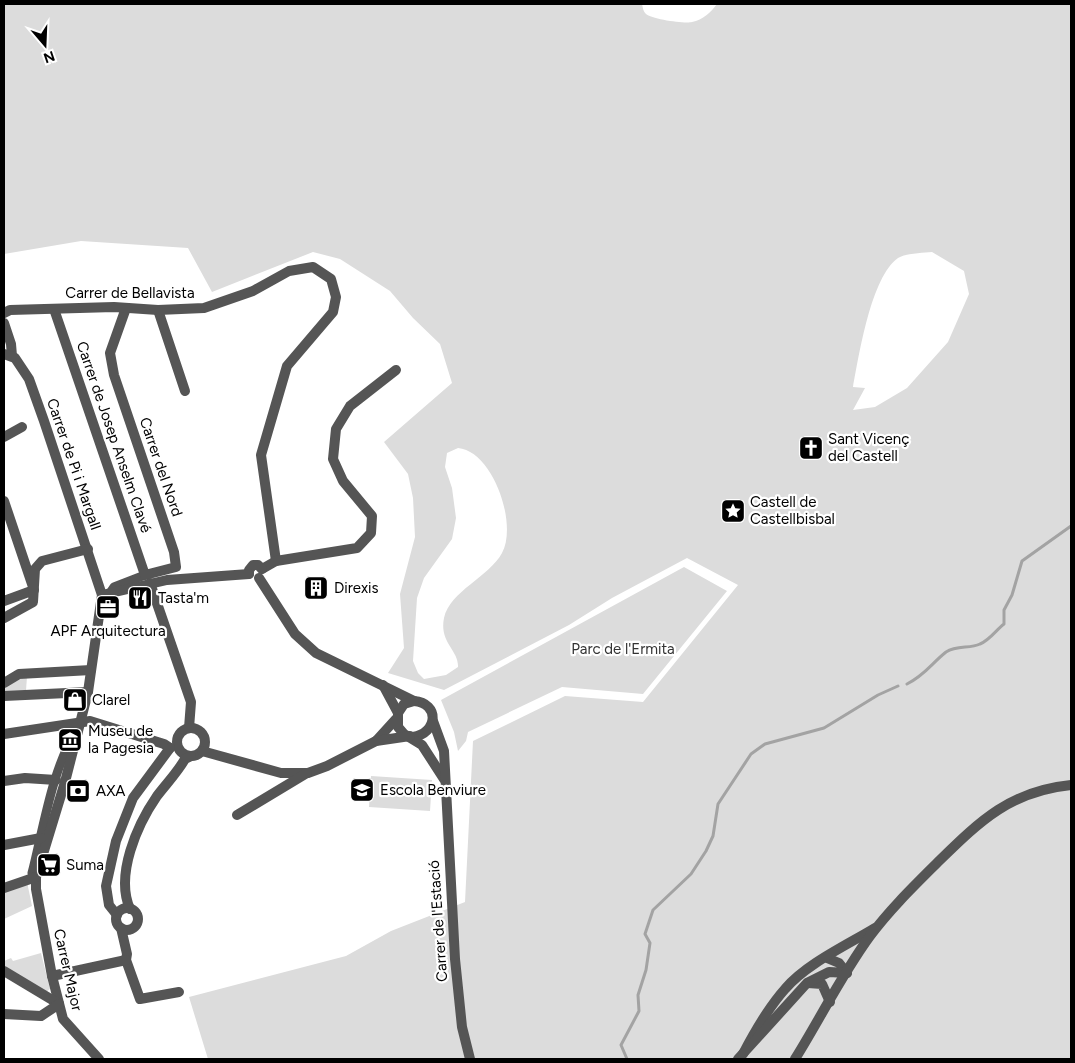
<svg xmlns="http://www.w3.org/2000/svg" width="1075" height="1063" font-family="Figtree,sans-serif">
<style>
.green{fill:#dcdcdc;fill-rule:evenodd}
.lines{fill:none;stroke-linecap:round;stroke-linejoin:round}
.stream{stroke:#a3a3a3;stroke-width:3}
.pedestrian{stroke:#555;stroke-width:9}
.minor{stroke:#555;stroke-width:10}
.tertiary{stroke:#555;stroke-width:10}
.labels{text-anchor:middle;stroke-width:4.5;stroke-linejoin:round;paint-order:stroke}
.street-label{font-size:15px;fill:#000;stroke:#fff}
.poi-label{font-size:15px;fill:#000;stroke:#fff;text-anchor:start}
.park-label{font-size:15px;fill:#333;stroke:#fff}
</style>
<rect width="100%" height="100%" fill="#fff"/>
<g class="green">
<path d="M4,4H642C643,8 643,11 646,14C651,19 685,24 692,22C703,20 711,12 717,4H1071V1059H208L189,997L346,956L391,931L465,902L473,741L565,696L643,702L738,585L687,558L612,598L569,625L444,690L388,673L404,648L400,594L415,537L413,498L408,474L384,442L452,383L440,344L413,318L390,291L340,259L313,252L212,292L188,248L81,241L4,254ZM932,252L964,271L969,294L948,342L907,388L875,407L853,410L865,388L853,387C859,355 871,277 898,258C906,253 923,253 932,252ZM458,448C493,451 518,524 502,553C489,577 450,591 444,618C439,643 459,650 458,667L446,675L424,679L418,673L413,661L417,598L424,578L452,539L456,518L452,488L445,467L447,453Z"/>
<path d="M684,567L727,591L643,694L562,687L468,732L466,741L458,751L454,732L441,700Z"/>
<path d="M27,676L26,691L4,693V686Z"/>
<path d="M371,776L432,780L430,811L369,807Z"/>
<path d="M26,877L32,906L4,919V885Z"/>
<path d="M41,953L50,989L46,992L4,966V961L11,958L13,961Z"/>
</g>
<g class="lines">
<g class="stream">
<path d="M907,684C925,675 931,664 946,652C957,645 970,649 980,644C990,640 996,630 1004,624V610L1012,595L1022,561L1071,526"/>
<path d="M627,1059L621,1045L639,1011L638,995L646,970L650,943L645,934L653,910L691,874L706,851L713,836L718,804L751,754L765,744L824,728L878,695L898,686"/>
</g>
<g class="pedestrian">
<path d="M110,593L114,587L145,575"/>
<path d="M36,877L32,873C42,835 53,764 76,733"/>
</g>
<g class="minor">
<path d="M54,309L145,575L176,567L174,552L114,375L110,353L126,308"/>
<path d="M158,310L185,391"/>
<path d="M4,313L10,310L114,307L158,310L204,308L253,291L289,271L313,267L331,279L336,297L333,312L287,366L261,455L276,561"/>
<path d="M4,323L11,344L12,356"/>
<path d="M4,354L15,358L29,379L44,421L102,595L88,692L65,782L36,877V889L52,976L63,1019L99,1059"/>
<path d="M4,437L22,427"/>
<path d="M4,501L34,590L4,601"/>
<path d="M262,569L276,561L357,548L371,533L372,516L343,481L333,459L336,429L350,406L396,370"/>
<path d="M249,574V570L253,565H258L262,569"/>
<path d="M259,578L295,634L316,653L414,701C440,703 438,733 413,737"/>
<path d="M150,583L191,702L189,728"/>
<path d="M102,595L167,580L249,574"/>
<path d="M4,618L33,602L35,569L42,561L88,549"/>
<path d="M4,683L19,674L91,670"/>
<path d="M383,685L398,713"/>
<path d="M4,696L88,692"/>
<path d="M414,701L404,704L398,713V727L404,734L422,745L444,779"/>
<path d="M433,721L444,751L455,959L462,1027L470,1059"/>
<circle cx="191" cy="742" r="14"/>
<path d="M4,734L90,721L164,744L170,748"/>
<path d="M376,741L396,719"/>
<path d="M202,751L281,773H308L327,766L376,741L410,736"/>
<path d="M4,781L25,778L56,780"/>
<path d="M237,815L307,773"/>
<path d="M4,845L41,838"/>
<path d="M4,888L36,877"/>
<circle cx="127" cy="919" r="11"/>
<path d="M130,909C115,875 137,825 157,796C166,784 177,773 185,759L191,756"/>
<path d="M117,915L109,905L106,886L116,841L133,798L170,748"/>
<path d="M121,928L127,954L126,960L140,999L179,992"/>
<path d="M827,958L839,963L847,973"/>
<path d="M4,971L59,1004"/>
<path d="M52,976L126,960"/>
<path d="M808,983L822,984L830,1002"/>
<path d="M4,1014L41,1016L59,1004"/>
<path d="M743,1054C755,1031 768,1008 785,989C806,964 847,945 875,928"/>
<path d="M738,1059L807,983L829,972L847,973"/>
</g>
<path class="tertiary" d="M795,1059C820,1019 842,974 870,936C891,908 915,885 940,860C981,820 1011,791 1071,785"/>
</g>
<defs>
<symbol id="church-square" viewBox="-11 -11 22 22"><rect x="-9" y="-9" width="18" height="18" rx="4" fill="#000" stroke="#fff"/><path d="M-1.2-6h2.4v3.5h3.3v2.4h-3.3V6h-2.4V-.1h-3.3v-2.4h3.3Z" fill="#fff"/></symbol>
<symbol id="sight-square" viewBox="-11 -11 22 22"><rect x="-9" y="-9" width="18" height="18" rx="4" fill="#000" stroke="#fff"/><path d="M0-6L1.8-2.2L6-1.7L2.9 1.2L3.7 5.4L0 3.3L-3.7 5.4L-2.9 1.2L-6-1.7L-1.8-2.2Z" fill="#fff"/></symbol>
<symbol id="building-square" viewBox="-11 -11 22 22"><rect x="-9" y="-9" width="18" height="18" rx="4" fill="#000" stroke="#fff"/><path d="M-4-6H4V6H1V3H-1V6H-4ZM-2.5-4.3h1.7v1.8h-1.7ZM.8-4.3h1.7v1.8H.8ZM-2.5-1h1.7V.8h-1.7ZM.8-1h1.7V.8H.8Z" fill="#fff"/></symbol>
<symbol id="restaurant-square" viewBox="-11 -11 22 22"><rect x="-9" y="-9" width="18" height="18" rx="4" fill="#000" stroke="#fff"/><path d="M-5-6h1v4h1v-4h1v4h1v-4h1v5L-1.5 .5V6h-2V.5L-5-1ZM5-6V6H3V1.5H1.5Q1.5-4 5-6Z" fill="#fff"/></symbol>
<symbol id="office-square" viewBox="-11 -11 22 22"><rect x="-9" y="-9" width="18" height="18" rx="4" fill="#000" stroke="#fff"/><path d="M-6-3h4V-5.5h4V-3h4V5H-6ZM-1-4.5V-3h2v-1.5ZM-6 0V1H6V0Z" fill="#fff"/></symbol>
<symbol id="shop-square" viewBox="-11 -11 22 22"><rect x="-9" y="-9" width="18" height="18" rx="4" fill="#000" stroke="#fff"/><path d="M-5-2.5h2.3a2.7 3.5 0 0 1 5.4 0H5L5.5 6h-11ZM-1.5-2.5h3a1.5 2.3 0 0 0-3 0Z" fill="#fff"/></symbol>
<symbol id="museum-square" viewBox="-11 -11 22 22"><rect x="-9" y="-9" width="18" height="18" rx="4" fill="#000" stroke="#fff"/><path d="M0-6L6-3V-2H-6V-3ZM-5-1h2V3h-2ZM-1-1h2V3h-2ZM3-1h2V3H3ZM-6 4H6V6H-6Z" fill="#fff"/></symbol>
<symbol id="school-square" viewBox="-11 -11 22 22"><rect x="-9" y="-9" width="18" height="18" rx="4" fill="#000" stroke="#fff"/><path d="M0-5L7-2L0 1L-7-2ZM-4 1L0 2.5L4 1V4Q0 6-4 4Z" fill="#fff"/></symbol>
<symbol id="bank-square" viewBox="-11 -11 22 22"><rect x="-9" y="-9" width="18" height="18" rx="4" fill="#000" stroke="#fff"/><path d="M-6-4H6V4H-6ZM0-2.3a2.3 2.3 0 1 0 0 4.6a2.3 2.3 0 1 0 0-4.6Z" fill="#fff"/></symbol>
<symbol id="supermarket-square" viewBox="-11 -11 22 22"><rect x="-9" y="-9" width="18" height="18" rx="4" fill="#000" stroke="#fff"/><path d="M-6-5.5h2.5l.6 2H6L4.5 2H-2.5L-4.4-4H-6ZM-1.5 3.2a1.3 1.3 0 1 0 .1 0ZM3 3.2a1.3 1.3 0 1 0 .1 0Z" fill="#fff"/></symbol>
</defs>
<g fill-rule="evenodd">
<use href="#church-square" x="797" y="434" width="28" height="28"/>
<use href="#sight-square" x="719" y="497" width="28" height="28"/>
<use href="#building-square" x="302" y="574" width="28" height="28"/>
<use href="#restaurant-square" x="126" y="584" width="28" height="28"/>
<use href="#office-square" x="94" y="593" width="28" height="28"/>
<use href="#shop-square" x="61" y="686" width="28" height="28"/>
<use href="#museum-square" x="56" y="726" width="28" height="28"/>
<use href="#school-square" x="348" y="776" width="28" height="28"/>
<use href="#bank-square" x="64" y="777" width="28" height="28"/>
<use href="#supermarket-square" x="35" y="851" width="28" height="28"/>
</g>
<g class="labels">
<g class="street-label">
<text x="130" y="298">Carrer de Bellavista</text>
<text transform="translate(114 437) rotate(71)" y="5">Carrer de Josep Anselm Clavé</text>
<text transform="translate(74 464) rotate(71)" y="5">Carrer de Pi i Margall</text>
<text transform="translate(161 467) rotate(71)" y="5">Carrer del Nord</text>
<text transform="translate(438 921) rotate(-94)" y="5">Carrer de l'Estació</text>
<text transform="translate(68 970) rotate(77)" y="5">Carrer Major</text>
</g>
<g class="poi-label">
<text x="828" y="444">Sant Vicenç<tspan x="828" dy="17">del Castell</tspan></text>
<text x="750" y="507">Castell de<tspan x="750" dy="17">Castellbisbal</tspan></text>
<text x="334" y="593">Direxis</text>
<text x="158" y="603">Tasta'm</text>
<text x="108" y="636" text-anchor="middle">APF Arquitectura</text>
<text x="92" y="705">Clarel</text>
<text x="88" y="736">Museu de<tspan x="88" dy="17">la Pagesia</tspan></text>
<text x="380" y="795">Escola Benviure</text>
<text x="96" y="796">AXA</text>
<text x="66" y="870">Suma</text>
</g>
<g class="park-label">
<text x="623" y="654">Parc de l'Ermita</text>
</g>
</g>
<rect width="1075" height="1063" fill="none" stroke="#000000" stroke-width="10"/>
<g transform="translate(45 45) rotate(161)" stroke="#ffffff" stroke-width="4" paint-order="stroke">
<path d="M0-4L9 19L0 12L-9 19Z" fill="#000000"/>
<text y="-8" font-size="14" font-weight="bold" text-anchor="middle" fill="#000000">N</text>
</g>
</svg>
